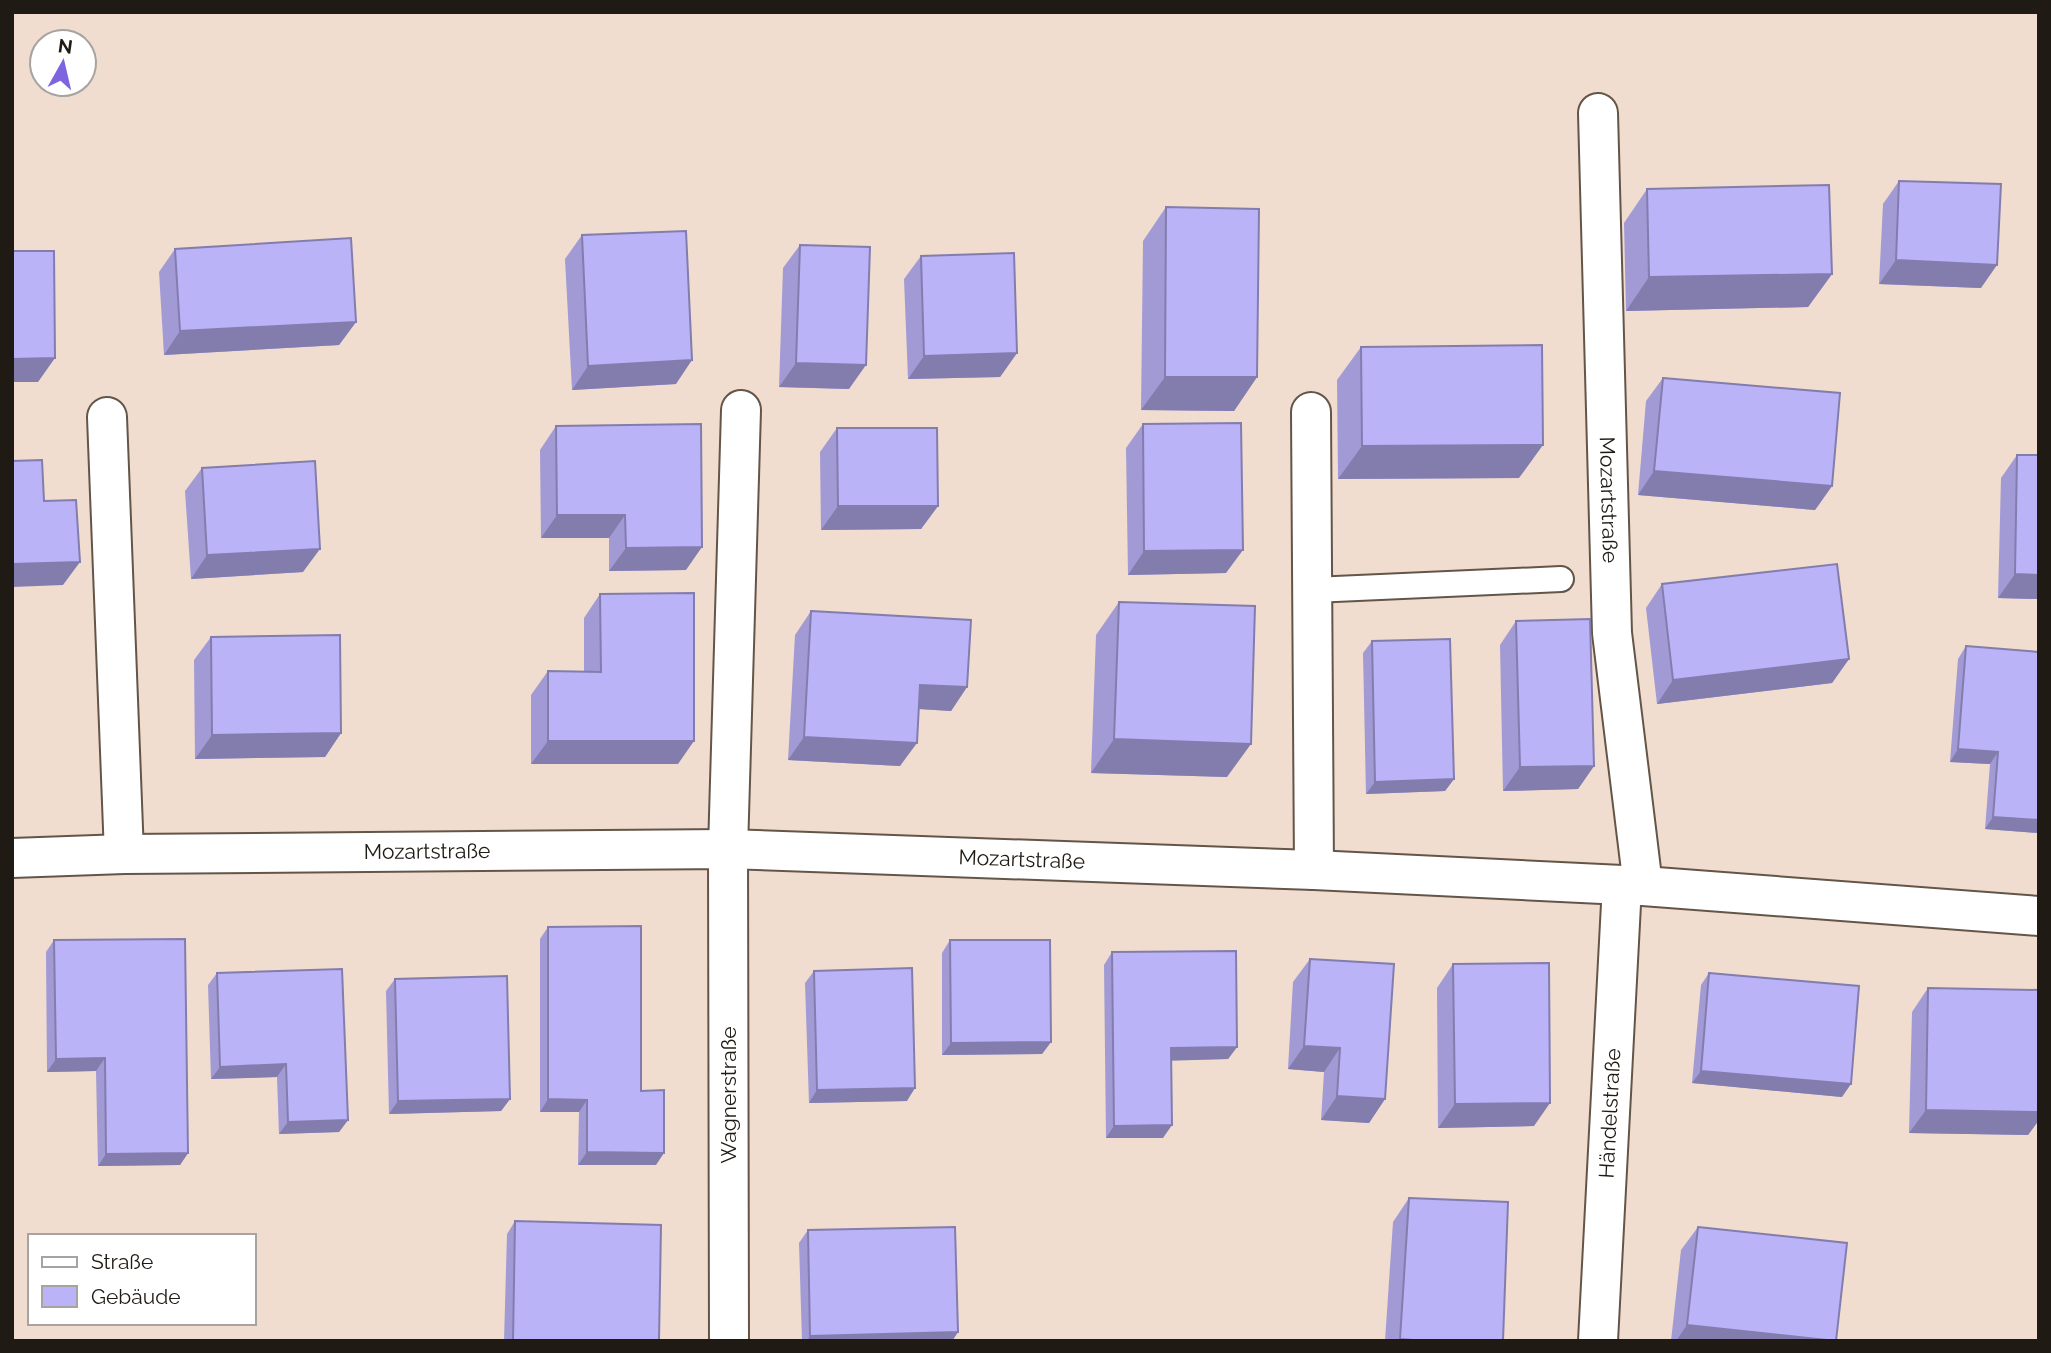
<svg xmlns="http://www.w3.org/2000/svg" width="2051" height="1353" font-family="Raleway,sans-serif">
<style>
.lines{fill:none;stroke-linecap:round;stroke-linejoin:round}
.service-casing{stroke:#645549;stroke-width:28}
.minor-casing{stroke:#645549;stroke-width:42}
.service{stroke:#fff;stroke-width:24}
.minor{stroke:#fff;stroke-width:38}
.wall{fill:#a19ad5}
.shaded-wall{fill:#837dae}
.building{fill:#bbb3f8;stroke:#837dae;stroke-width:2}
.labels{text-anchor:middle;stroke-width:5;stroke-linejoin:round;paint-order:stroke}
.street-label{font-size:21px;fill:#201a14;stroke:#fff}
</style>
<rect width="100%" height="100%" fill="#f0ddcf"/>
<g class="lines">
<defs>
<path id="service" d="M1313,590L1561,579"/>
<g id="minor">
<path id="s1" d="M1598,113L1612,633L1643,886"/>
<path d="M1311,412L1314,870"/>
<path d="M107,417L124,854"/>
<path id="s2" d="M12,858L124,854L728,849L1314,870L1643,886L2039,916"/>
<path d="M729,1341L728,849L741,410"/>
<path id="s3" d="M1598,1341L1622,885"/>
</g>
</defs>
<use href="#service" class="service-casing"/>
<use href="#minor" class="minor-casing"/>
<use href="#service" class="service"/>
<use href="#minor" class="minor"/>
</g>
<g class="wall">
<path d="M1899,181L1981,288L1879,284L1883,204Z"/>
<path d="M1647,189L1832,274L1808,307L1626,311L1624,223Z"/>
<path d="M1166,207L1257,377L1234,411L1141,410L1143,241Z"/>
<path d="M582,235L676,384L572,390L565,259Z"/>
<path d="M800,245L849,389L779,387L783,268Z"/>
<path d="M175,249L356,322L339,345L164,355L159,272Z"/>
<path d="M921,256L1017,353L1000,377L908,379L904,279Z"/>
<path d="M1361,347L1519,478L1338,479L1337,380Z"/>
<path d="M1663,378L1832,486L1815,510L1638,495L1646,401Z"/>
<path d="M1143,424L1226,573L1128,575L1126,448Z"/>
<path d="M556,426L686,570L609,571V538H541L540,450Z"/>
<path d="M837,428L938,506L921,529L821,530L820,452Z"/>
<path d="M2017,455H2039V599L1998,598L2001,478Z"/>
<path d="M202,468L303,572L191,579L185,491Z"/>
<path d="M1662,584L1849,659L1832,683L1657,704L1646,608Z"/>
<path d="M600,594L678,764H531V695L548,671L584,672V618Z"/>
<path d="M1119,602L1227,777L1091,773L1096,635Z"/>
<path d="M811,611L967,687L951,711L919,709L900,766L788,760L795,635Z"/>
<path d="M1516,621L1594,766L1578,789L1503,791L1500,645Z"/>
<path d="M211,637L341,733L325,757L195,759L194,660Z"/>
<path d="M1372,641L1454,779L1445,791L1366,794L1363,653Z"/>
<path d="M1966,646L2039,833L1985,829L1990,764L1950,762L1958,659Z"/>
<path d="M548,927L641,1091L656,1165H578L579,1112H540V939Z"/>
<path d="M54,940L188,1153L180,1165L98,1166L96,1071L47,1072L46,952Z"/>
<path d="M950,940L1051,1042L1042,1054L942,1055V953Z"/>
<path d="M1112,952L1237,1047L1228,1059L1171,1060L1163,1138H1106L1104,965Z"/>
<path d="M1310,959L1385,1099L1369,1123L1321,1120L1324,1072L1288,1069L1293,982Z"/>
<path d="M1453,964L1534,1126L1438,1128L1437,988Z"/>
<path d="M814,971L907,1101L809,1103L805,983Z"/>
<path d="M217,973L348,1120L339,1132L279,1134L277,1077L211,1079L208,985Z"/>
<path d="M1709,973L1842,1097L1692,1083L1701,985Z"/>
<path d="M395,979L510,1099L501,1111L389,1114L386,991Z"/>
<path d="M1928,988L2039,990V1120L2028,1135L1909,1133L1912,1012Z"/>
<path d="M1409,1198L1503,1341H1385L1393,1222Z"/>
<path d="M515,1221L659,1341H504L507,1234Z"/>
<path d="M1698,1227L1835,1341H1671L1681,1250Z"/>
<path d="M808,1230L958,1332L952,1341H802L799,1243Z"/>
</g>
<g class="shaded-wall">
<path d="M1896,260L1997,265L1981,288L1879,284Z"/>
<path d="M1832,274L1808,307L1626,311L1649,277Z"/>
<path d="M356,322L339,345L164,355L180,331Z"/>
<path d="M1017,353L1000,377L908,379L924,356Z"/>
<path d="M55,358L38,382H12V359Z"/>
<path d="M692,360L676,384L572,390L588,366Z"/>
<path d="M796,363L866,365L849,389L779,387Z"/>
<path d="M1165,377H1257L1234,411L1141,410Z"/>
<path d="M1543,445L1519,478L1338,479L1362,446Z"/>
<path d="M1654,471L1832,486L1815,510L1638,495Z"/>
<path d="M838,506H938L921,529L821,530Z"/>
<path d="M557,515H625L609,538H541Z"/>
<path d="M702,547L686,570L609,571L626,548Z"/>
<path d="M320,549L303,572L191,579L207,555Z"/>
<path d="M1243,550L1226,573L1128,575L1144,551Z"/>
<path d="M80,562L63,585L12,587V564Z"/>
<path d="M2015,574L2039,575V599L1998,598Z"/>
<path d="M1849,659L1832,683L1657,704L1673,680Z"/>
<path d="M920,685L967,687L951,711L903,708Z"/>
<path d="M341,733L325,757L195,759L212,735Z"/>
<path d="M804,737L917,743L900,766L788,760Z"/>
<path d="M1114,739L1251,744L1227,777L1091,773Z"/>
<path d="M548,741H694L678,764H531Z"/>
<path d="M1958,749L1998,752L1990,764L1950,762Z"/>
<path d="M1594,766L1578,789L1503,791L1520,767Z"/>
<path d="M1454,779L1445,791L1366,794L1375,782Z"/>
<path d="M1993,817L2039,820V833L1985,829Z"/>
<path d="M1051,1042L1042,1054L942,1055L951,1043Z"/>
<path d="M1304,1046L1340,1048L1324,1072L1288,1069Z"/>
<path d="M1237,1047L1228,1059L1162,1061L1171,1048Z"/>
<path d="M105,1058L96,1071L47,1072L56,1059Z"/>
<path d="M286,1064L277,1077L211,1079L220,1067Z"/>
<path d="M1701,1071L1851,1084L1842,1097L1692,1083Z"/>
<path d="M915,1088L907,1101L809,1103L817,1090Z"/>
<path d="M1337,1096L1385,1099L1369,1123L1321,1120Z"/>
<path d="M510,1099L501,1111L389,1114L398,1101Z"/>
<path d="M548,1099L587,1100L579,1112H540Z"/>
<path d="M1550,1103L1534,1126L1438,1128L1455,1104Z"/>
<path d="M1926,1110L2039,1112V1120L2028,1135L1909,1133Z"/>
<path d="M348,1120L339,1132L279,1134L288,1122Z"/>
<path d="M1172,1125L1163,1138H1106L1114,1126Z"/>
<path d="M587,1152L664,1153L656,1165H578Z"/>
<path d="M188,1153L180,1165L98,1166L106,1154Z"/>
<path d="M1687,1325L1835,1341H1676Z"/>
<path d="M958,1332L952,1341H807L810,1336Z"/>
</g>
<g class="building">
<path d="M1899,181L2001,184L1997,265L1896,260Z"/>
<path d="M1829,185L1832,274L1649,277L1647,189Z"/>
<path d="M1166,207L1259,209L1257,377H1165Z"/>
<path d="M686,231L692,360L588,366L582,235Z"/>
<path d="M351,238L356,322L180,331L175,249Z"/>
<path d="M800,245L870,247L866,365L796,363Z"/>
<path d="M12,251H54L55,358L12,359Z"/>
<path d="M1014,253L1017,353L924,356L921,256Z"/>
<path d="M1542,345L1543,445L1362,446L1361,347Z"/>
<path d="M1663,378L1840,393L1832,486L1654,471Z"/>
<path d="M1241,423L1243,550L1144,551L1143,424Z"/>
<path d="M701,424L702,547L626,548L625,515H557L556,426Z"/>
<path d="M837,428H937L938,506H838Z"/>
<path d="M2017,455H2039V575L2015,574Z"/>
<path d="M42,460L44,501L76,500L80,562L12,564V461Z"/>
<path d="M315,461L320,549L207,555L202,468Z"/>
<path d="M1837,564L1849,659L1673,680L1662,584Z"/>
<path d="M694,593V741H548V671L601,672L600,594Z"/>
<path d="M1119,602L1255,606L1251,744L1114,739Z"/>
<path d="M811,611L971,620L967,687L920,685L917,743L804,737Z"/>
<path d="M1590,619L1594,766L1520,767L1516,621Z"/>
<path d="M340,635L341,733L212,735L211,637Z"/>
<path d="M1450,639L1454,779L1375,782L1372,641Z"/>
<path d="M1966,646L2039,652V820L1993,817L1998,752L1958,749Z"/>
<path d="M641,926V1091L664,1090V1153L587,1152V1100L548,1099V927Z"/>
<path d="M185,939L188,1153L106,1154L105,1058L56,1059L54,940Z"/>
<path d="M950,940H1050L1051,1042L951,1043Z"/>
<path d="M1236,951L1237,1047L1171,1048L1172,1125L1114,1126L1112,952Z"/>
<path d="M1310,959L1394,964L1385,1099L1337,1096L1340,1048L1304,1046Z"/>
<path d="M1549,963L1550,1103L1455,1104L1453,964Z"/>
<path d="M912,968L915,1088L817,1090L814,971Z"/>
<path d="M342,969L348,1120L288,1122L286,1064L220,1067L217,973Z"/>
<path d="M1709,973L1859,986L1851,1084L1701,1071Z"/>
<path d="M507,976L510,1099L398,1101L395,979Z"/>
<path d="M1928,988L2039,990V1112L1926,1110Z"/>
<path d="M1409,1198L1508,1202L1503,1341H1426L1400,1339Z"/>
<path d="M515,1221L661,1225L659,1341H513Z"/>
<path d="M955,1227L958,1332L810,1336L808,1230Z"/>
<path d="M1698,1227L1847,1243L1836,1341L1687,1325Z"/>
</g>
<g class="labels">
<g class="street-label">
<text dy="7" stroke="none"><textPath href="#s1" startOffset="387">Mozartstraße</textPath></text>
<text dy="7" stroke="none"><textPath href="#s2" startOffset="415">Mozartstraße</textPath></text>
<text dy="7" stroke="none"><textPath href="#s2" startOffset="1010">Mozartstraße</textPath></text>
<text transform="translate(729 1095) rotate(-90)" y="7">Wagnerstraße</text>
<text dy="7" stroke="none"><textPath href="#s3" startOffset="228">Händelstraße</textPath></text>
</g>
</g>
<rect width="2051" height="1353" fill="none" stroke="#201a14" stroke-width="28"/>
<rect x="28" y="1234" width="228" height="91" fill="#ffffff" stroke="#a6a3a1" stroke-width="2"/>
<rect x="42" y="1257" width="35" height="10" fill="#ffffff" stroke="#a6a3a1" stroke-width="2"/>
<text x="91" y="1269" font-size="21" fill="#201a14">Straße</text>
<rect x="42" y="1286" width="35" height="21" fill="#bbb3f8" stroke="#a6a3a1" stroke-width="2"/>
<text x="91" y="1304" font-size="21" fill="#201a14">Gebäude</text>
<g transform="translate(63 63) rotate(8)"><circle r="33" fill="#ffffff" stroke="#a6a3a1" stroke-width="2"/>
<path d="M0-5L12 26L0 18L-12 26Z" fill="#7e64df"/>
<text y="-10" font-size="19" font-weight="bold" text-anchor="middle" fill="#201a14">N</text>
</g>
</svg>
